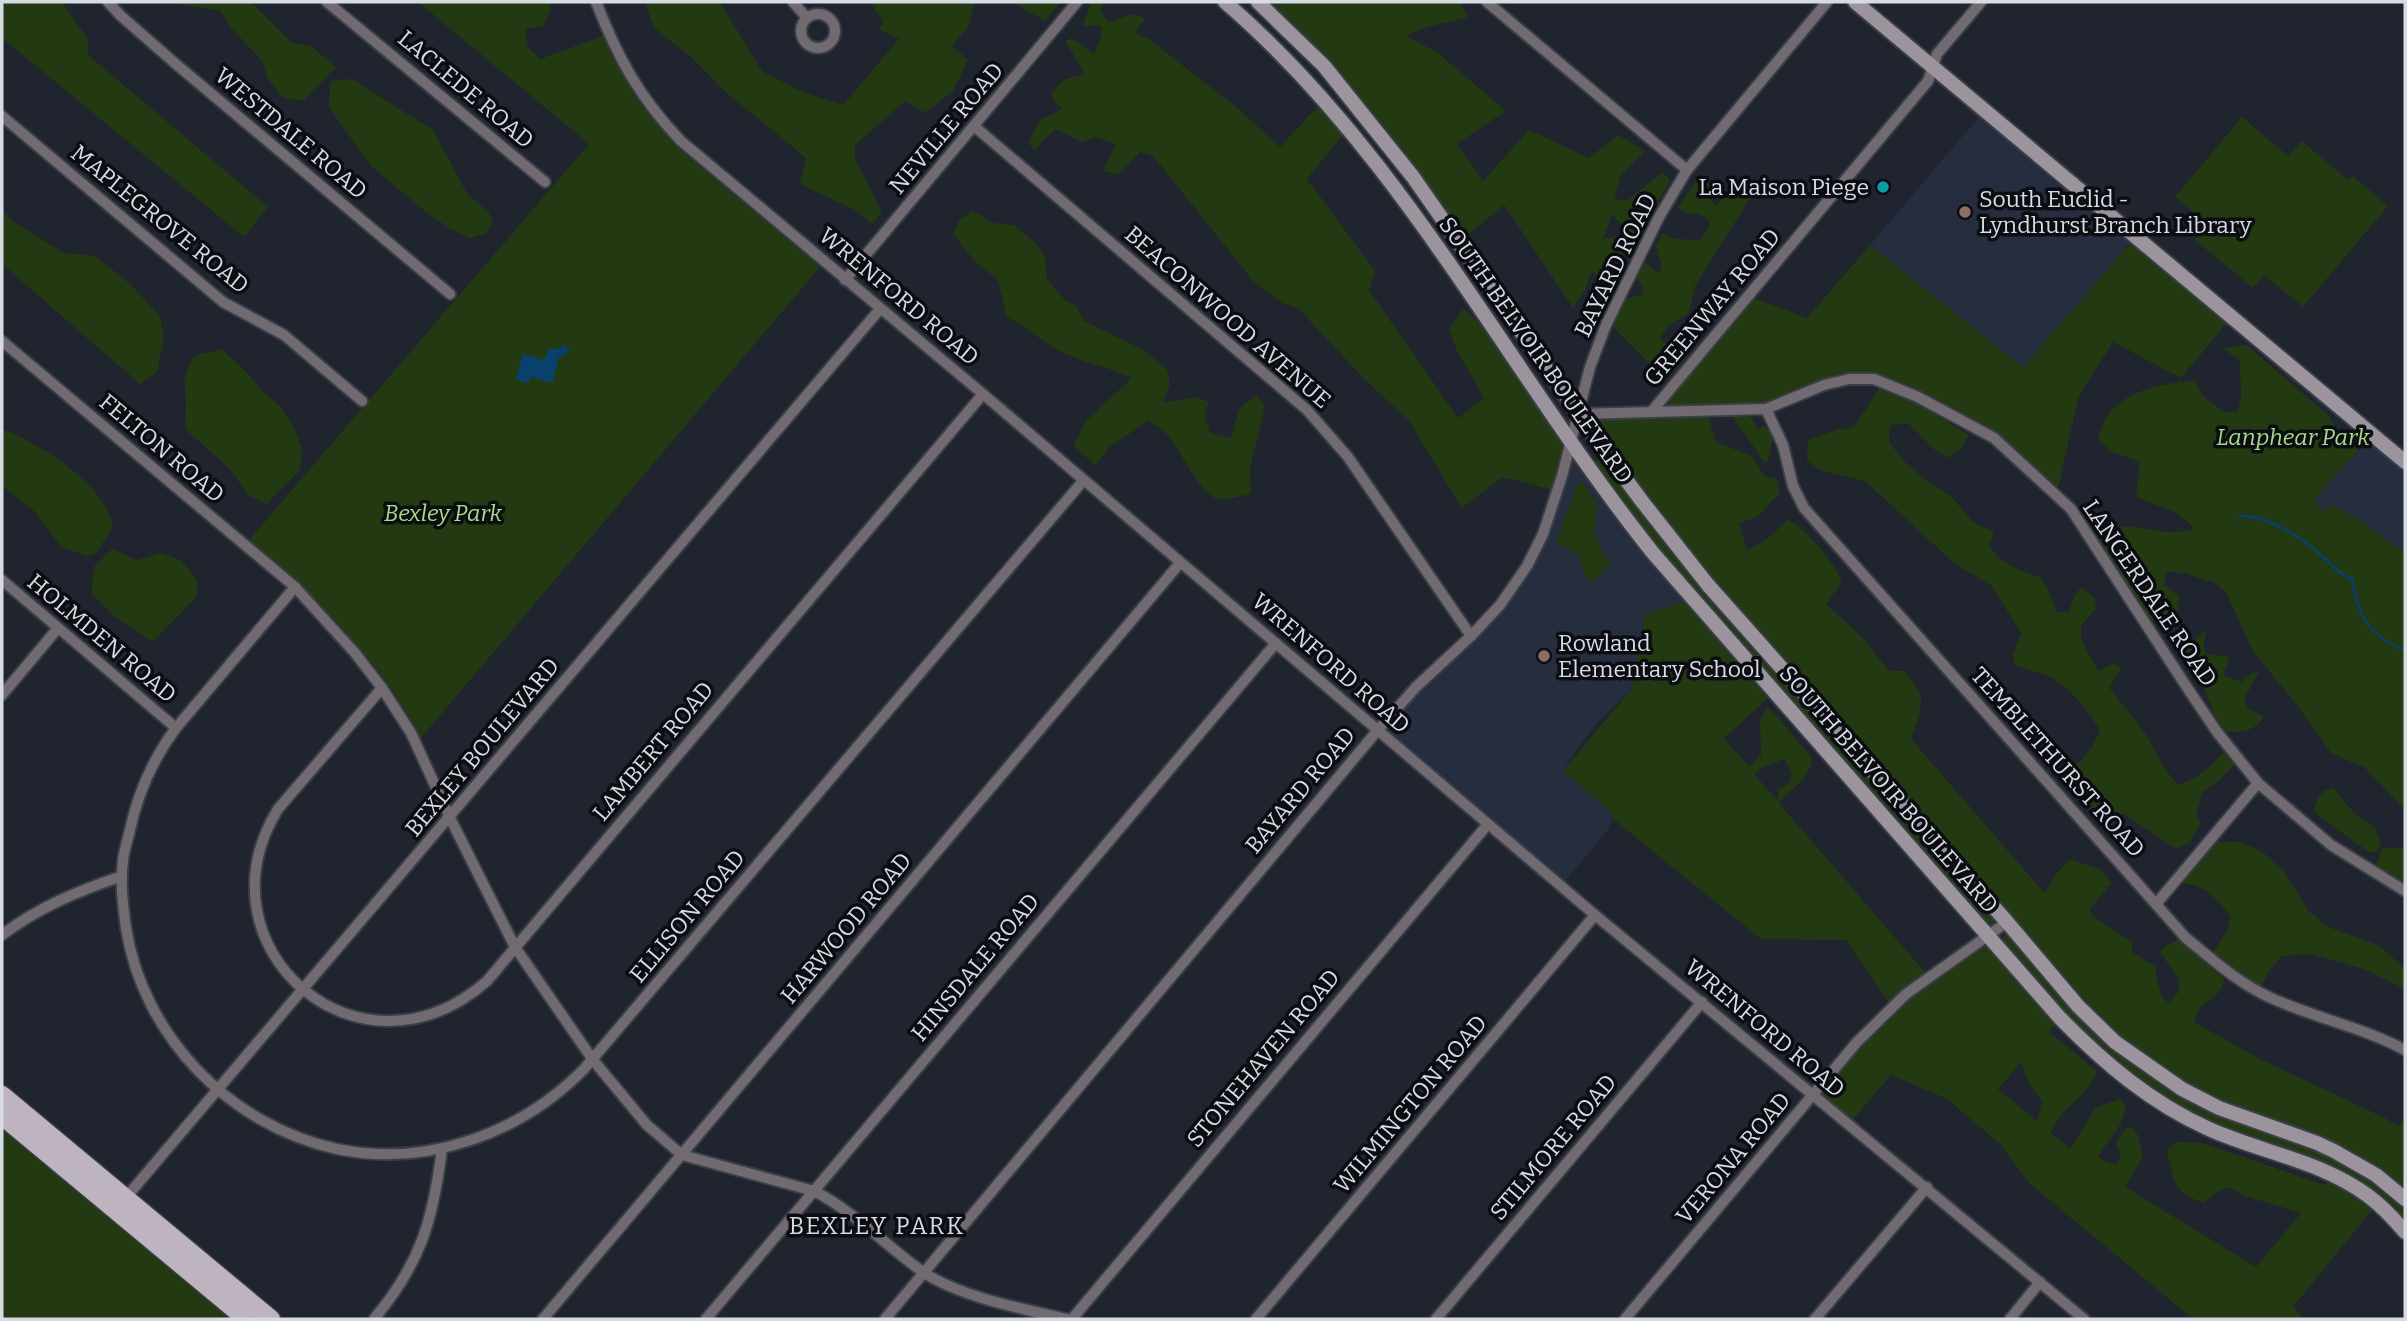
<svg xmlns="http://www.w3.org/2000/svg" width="2407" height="1321" font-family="Bitter,serif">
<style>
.built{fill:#262d3f}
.green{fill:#223912;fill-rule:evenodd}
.water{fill:#09406d}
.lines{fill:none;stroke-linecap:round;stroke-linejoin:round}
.stream{stroke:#09406d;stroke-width:2.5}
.street-casing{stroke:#393e48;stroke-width:14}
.secondary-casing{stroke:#393e48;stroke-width:18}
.primary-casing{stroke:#393e48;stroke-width:21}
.street{stroke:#716b71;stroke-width:10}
.secondary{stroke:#9c949d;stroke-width:14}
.primary{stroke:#beb4bf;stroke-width:18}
.culture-dot{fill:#0f9aa8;stroke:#0b0d12;stroke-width:2.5}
.education-dot{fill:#8d6e63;stroke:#0b0d12;stroke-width:2.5}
.labels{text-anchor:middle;stroke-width:7;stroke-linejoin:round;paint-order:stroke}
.street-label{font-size:23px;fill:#d7dbe3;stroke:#0b0d12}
.poi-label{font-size:23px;fill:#d7dbe3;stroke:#0b0d12;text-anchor:start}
.park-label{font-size:23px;font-style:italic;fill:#a8db88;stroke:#0b0d12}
.neighbourhood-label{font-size:24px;letter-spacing:2px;fill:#d7dbe3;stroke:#0b0d12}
</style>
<rect width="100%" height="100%" fill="#1f242f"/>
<g class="built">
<path d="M1984,111L2135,238L2023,367L1870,245Z"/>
<path d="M2357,422L2405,462V580L2313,501L2359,450Z"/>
<path d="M1571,440L1692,599L1645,614L1632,688L1592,729L1563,770L1608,809L1613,819L1607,831L1561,886L1377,731L1471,636L1527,566Z"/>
</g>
<g class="green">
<path d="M2,2H62L88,39V55L268,207L244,237L2,38Z"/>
<path d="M167,2H251L292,43L311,46L336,67L303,101L283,98L268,79L263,62L232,29L220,11Z"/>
<path d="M418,2H550L551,8L543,26L525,29L528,47L540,59L609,34L638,89L633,94L677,147L820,267L421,738C380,659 317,597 249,540L589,144Z"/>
<path d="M645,2H720L762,71L805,93L843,105L899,39L879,29L883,21L870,2H975L969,26L952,46L968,60L953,91L925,113L905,101L855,145V159L882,212L872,224L855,210L800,184L806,158L722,89L691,57L654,28Z"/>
<path d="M1012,2H1061L1045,21Z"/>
<path d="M1091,2H1105L1100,11L1109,22L1132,14L1146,18L1135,33L1149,39L1235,106L1280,147L1319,105L1344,133L1307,179L1375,271L1369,290L1458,418L1484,398L1457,351L1449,329L1463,309C1508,344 1539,394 1571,440L1557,491L1502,477L1462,508L1409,421L1363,378L1298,308L1282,303L1254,282L1153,156L1140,152L1118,175L1103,171L1116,144L1095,137L1082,142L1056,129L1034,150L1028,142L1040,120L1062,109L1053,100L1051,93L1065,79L1085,74L1065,41L1072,38L1094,54L1101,37V25L1083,26Z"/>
<path d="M1258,2H1460L1468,17L1427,27L1406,36L1437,52L1506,111L1457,144L1483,181L1529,130L1589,158L1618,135L1645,151L1621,175L1614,199L1628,200L1663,172L1670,181L1639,236L1630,232L1612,215L1603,239L1617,236L1629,240L1610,287L1592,271L1585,290L1573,308L1504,205L1459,242L1413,177Z"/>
<path d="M352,79L433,130L467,193L488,212L493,221L487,233L470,238L449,228L427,213L371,166L328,106L331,81Z"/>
<path d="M2242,117L2288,156L2302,141L2347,179L2353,176L2388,206L2303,307L2264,275L2253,288L2195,240L2207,224L2175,197Z"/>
<path d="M1701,174L1710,181L1707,195L1715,206L1745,181L1755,180L1756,189L1695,286L1689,313L1669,325L1660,338L1666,344L1687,357L1669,377L1654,368L1610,324C1619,306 1621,298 1642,295L1643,287L1636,276L1644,261L1658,273L1662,268L1656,246L1662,233L1676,239L1700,240L1706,232L1710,221L1699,214L1693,215L1677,209Z"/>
<path d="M2,208L11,220L64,253L95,256L129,283L160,316L164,339L157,372L140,384L2,264Z"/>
<path d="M973,211L993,223L1014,225L1034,242L1045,256L1047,279L1064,299L1077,307L1084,321L1142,349L1167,369L1170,384L1163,403L1195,397L1209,402L1205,416L1210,433L1231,438L1239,409L1256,395L1265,406L1250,469L1251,494C1242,495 1227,501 1218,499C1200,495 1182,453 1170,438C1165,431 1156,426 1148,421L1111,446L1095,465L1074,446L1085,422L1132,378C1108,366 1082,363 1058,350C1040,341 1026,326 1007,317L998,280L974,261L953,233L960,219Z"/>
<path d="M2135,238L2231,318L2181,378L2113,342L2079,396L2056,496L1994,438L1874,379H1849L1766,409L1707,412L1716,442L1752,456L1764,476L1777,479L1780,493L1757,517L1739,523L1747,550L1763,542L1788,520C1805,527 1836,564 1842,582L1826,604L1862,637L1889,671H1905C1910,679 1919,689 1921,698C1922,711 1915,727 1911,739L2042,890L2045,893L2056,874L2070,859L2100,869L2112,883L2089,910L2097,919L2132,942V952L2156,967C2157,979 2158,996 2169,1003L2180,990L2178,978L2160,952L2166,946L2179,939L2224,979C2221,1003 2197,998 2194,1022L2264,1061L2387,1119L2398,1126L2405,1118V1199L2376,1175L2242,1117L2115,1042L1739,621L1578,414L1652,411L1748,296L1807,318L1870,245L2023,367Z"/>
<path d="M2247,345L2329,416L2333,424L2359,450L2313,501L2328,513V504C2358,514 2378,538 2405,551V810L2365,768L2331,753L2300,709L2252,650L2226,592L2215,583L2184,573L2167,572L2164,585L2179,596L2178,613L2167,621H2150L2101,546L2100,536C2134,513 2159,542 2194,528L2177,513L2136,497L2140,462L2110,451L2098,439C2100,432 2102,424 2106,418C2124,389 2164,384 2195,380L2202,396L2225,412L2238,411L2241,397L2240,361L2223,348Z"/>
<path d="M222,349L249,375L262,391L282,408L295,429L302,451L300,470L267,504L248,495L230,469L185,429L186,403L184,379L193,356Z"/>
<path d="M1881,386L1922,404L1942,419L1969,435L1963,447L1949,458L1935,450L1909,424L1890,425L1889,442L1905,462L1927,481L1951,496L1973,522L1994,532L1989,546L2000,559L2015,568L2041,578L2048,589L2057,613L2069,611L2075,595L2081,587L2095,598L2096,609L2081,625V639L2098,671L2113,664L2122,668L2109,687C2120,704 2136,717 2146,735C2157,752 2163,771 2179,785C2198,778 2210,767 2224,751L2235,764L2216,783L2202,792L2196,815L2201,823L2189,843L2176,849L2124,814L2108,828L2081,799L2070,770C2085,758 2093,748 2100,730C2087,710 2069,685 2046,675C2035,671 2025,670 2014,664L2013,655L2021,633L1992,586L1955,564L1865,481L1819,470L1807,460L1808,440L1836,430L1854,427Z"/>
<path d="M1748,416L1753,419L1757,430L1764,426L1773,437L1768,462H1764L1733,417Z"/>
<path d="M2,429C40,443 106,485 113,527L96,553L87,556L61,547L35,512L2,486Z"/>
<path d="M1602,456L1996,917L1994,925L1988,926L1983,922L1912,838L1684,583L1592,464Z"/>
<path d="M1578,482L1584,484L1597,503C1593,535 1594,536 1610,564L1596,579L1588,582L1578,555L1556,542Z"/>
<path d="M112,549L137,560L162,553L181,560L197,580V596L153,642L114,616L91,593L94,567Z"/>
<path d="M1692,599L1775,692L1724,738L1749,767L1761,755L1760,721L1767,707L1777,716L1812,758C1811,779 1791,788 1779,803L1929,977L1986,935L2060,1018L2049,1032L2097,1071C2088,1097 2062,1105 2051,1133L2070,1149L2096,1107L2121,1099L2126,1108L2120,1125L2098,1156L2104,1161L2115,1164L2121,1158L2116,1142L2123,1131L2130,1126L2138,1135L2143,1157L2125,1187L2256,1267L2301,1213L2245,1196L2229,1187L2214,1194L2204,1203C2169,1191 2176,1180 2166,1151L2176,1142L2203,1143L2324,1185L2332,1176L2377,1204L2293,1307L2304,1319H2193L2029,1183L2001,1145L1947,1099L1891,1075L1849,1124L1813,1094L1892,1007L1846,940L1761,939L1613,819L1608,809L1563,771L1632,688L1645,614ZM1784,759L1792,773L1788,784L1778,790V801L1754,774L1763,767ZM2022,1062C2024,1077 2032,1089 2042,1101L2037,1121L1998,1089Z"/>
<path d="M2206,630L2204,646L2206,654L2230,657L2223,675L2241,682L2252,673L2259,672L2244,699L2249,710L2262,715L2263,719C2253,732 2240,733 2225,731C2214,720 2212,706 2206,692C2204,687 2200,683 2196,679C2177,657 2186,647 2206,630Z"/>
<path d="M2333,788L2355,814L2375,828L2381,845L2376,852L2370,853L2324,820L2314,811C2317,798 2319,791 2333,788Z"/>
<path d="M2215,842H2241L2264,853L2284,872L2308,910L2326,926L2380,946L2405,969V989L2364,969L2310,954L2282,956L2270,970L2260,988L2213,953L2227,930L2231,917C2217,898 2206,886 2182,883Z"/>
<path d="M2382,848H2405V884L2375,868Z"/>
<path d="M2009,933L2129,1059L2154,1079L2177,1092L2318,1150L2370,1176L2405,1206V1223L2387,1205L2219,1129L2144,1086L2075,1025L2002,943L2004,935Z"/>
<path d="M2,1116L246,1319H2Z"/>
</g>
<path class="water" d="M565,345L569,352L559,357L552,383L531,377L528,383L516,379L523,354L544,360L549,348L555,350Z"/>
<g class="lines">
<path class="stream" d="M2239,516C2266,514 2303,538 2322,556C2334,567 2336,572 2352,579C2358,616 2368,636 2405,650"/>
<defs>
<g id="street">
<path d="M108,2L121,16L177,65L450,294"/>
<path d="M327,2L545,182"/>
<path d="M596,2C618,58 639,97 681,141L983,394L1595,915L2084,1319"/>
<path d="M793,2L807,18"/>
<path d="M1487,2L1687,170"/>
<circle cx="818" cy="31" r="17"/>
<path d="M2,116L223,302L284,335L362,401"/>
<path d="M974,126L1307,410L1348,457L1471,636"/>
<path d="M845,280L1077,2"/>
<path d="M2,341L295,587L355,653L382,688L411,733L450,818L515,947L593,1060L647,1125L682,1155L814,1191C855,1212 886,1246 923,1272C960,1297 1023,1309 1067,1319"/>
<path d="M1766,409L1783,445L1793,486L1804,508L2186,938C2213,960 2237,982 2269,997C2314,1018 2362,1027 2405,1050"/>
<path d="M1652,411L1928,81L1937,54L1981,2"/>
<path d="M1578,414L1766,409L1824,385L1849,379H1874L1918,397L1994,438L2071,509L2188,689L2217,732L2258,783L2331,845L2405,891"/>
<path d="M2,580L176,728"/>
<path d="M295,587L176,728C152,760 137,795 129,834C127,842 124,851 123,860C120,883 123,906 126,928C143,1036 230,1126 337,1149C427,1168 521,1133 584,1069L1083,481"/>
<path d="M382,688L278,809C193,948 360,1093 487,981L983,394"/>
<path d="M2,695L58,628"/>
<path d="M2156,904L2258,783"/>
<path d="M2,935C39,907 78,891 122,876"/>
<path d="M123,1201L880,309"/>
<path d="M374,1319C421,1263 433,1220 442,1149"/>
<path d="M543,1319L1180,563"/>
<path d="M706,1319L1276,643"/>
<path d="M885,1319L1377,731L1416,687L1471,636L1500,605L1527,566L1543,534L1562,476L1590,367L1606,325L1659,217L1687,170L1827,2"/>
<path d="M1072,1319L1488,824"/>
<path d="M1256,1319L1595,915"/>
<path d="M1436,1319L1702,1002"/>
<path d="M1625,1319L1857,1042L1906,994L2007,922"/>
<path d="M1815,1319L1927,1187"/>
<path d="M2010,1319L2040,1282"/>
</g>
<g id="secondary">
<path d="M1225,2C1403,155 1508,371 1653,553L2060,1018C2104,1063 2151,1103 2209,1129C2260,1152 2321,1161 2367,1195C2381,1205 2394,1219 2405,1232"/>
<path d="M1258,2L1324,66L1413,177L1596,439L1641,500L1708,585L2007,922L2078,1006L2115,1042L2182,1089L2219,1108L2317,1143L2334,1151L2376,1175L2405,1199"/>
<path d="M1855,2L2405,462"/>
</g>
<g id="primary">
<path d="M2,1095L271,1319"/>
<path d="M2,1116L246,1319"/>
</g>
</defs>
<use href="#street" class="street-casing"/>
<use href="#secondary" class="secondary-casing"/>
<use href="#primary" class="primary-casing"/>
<use href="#street" class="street"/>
<use href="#secondary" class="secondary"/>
<use href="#primary" class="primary"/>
</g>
<circle class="culture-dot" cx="1883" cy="187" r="7"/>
<g class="education-dot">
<circle cx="1965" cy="212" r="7"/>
<circle cx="1544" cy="656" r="7"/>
</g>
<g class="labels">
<g class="street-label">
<text transform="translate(466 89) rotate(40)" y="8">LACLEDE ROAD</text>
<text transform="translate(946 128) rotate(-50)" y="8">NEVILLE ROAD</text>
<text transform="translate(291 133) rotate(40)" y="8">WESTDALE ROAD</text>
<text transform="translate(160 219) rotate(39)" y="8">MAPLEGROVE ROAD</text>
<text transform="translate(1615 265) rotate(-64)" y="8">BAYARD ROAD</text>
<text transform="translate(899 296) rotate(40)" y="8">WRENFORD ROAD</text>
<text transform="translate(1712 307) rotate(-50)" y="8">GREENWAY ROAD</text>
<text transform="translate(1228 317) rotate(41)" y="8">BEACONWOOD AVENUE</text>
<text transform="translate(1536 350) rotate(55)" y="8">SOUTH BELVOIR BOULEVARD</text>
<text transform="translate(162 448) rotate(40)" y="8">FELTON ROAD</text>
<text transform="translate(2150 593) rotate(56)" y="8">LANGERDALE ROAD</text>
<text transform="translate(102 638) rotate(40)" y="8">HOLMDEN ROAD</text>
<text transform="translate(1331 663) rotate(41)" y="8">WRENFORD ROAD</text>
<text transform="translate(482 747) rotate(-50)" y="8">BEXLEY BOULEVARD</text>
<text transform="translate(653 751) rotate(-50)" y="8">LAMBERT ROAD</text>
<text transform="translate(2058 762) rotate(48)" y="8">TEMBLETHURST ROAD</text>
<text transform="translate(1889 789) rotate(49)" y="8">SOUTH BELVOIR BOULEVARD</text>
<text transform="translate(1300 790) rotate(-50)" y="8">BAYARD ROAD</text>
<text transform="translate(687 916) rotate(-50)" y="8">ELLISON ROAD</text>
<text transform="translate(846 928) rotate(-50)" y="8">HARWOOD ROAD</text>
<text transform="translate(975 967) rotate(-50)" y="8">HINSDALE ROAD</text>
<text transform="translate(1765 1028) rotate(40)" y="8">WRENFORD ROAD</text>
<text transform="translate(1263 1058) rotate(-50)" y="8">STONEHAVEN ROAD</text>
<text transform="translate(1410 1104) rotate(-50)" y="8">WILMINGTON ROAD</text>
<text transform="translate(1553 1147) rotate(-50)" y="8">STILMORE ROAD</text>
<text transform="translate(1733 1158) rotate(-50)" y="8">VERONA ROAD</text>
</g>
<g class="poi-label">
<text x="1869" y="195" text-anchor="end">La Maison Piege</text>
<text x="1979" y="207">South Euclid -<tspan x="1979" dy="26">Lyndhurst Branch Library</tspan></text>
<text x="1558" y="651">Rowland<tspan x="1558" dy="26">Elementary School</tspan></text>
</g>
<g class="park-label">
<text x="2293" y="445">Lanphear Park</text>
<text x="443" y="521">Bexley Park</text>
</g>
<g class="neighbourhood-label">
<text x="877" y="1234">BEXLEY PARK</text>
</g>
</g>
<rect width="2407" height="1321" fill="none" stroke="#d7dbe3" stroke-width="7"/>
</svg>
